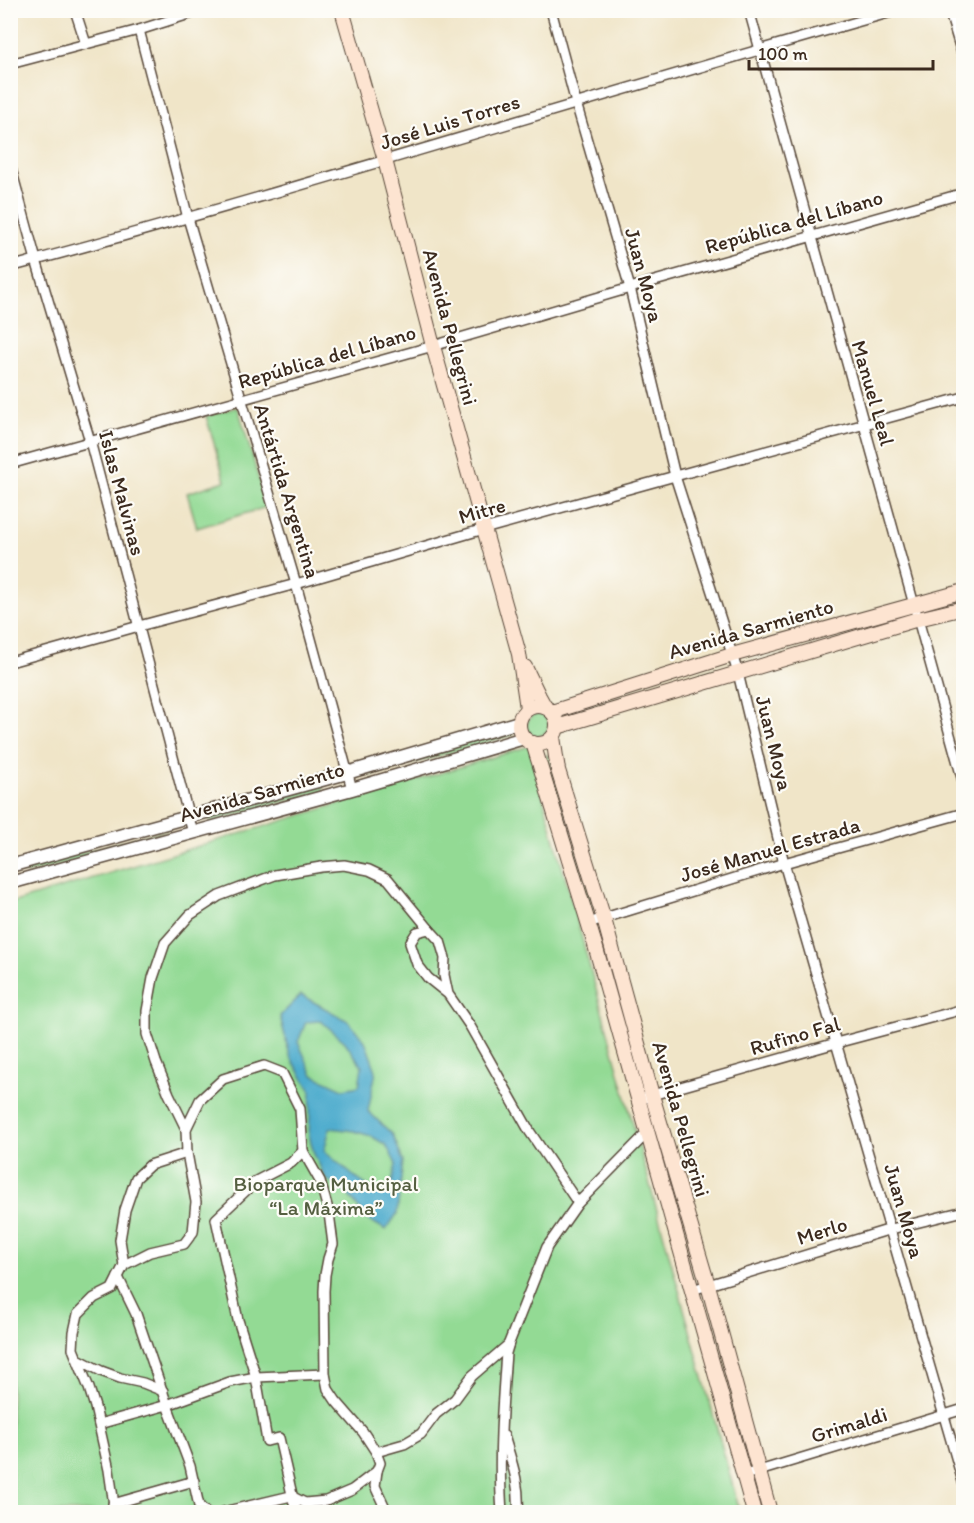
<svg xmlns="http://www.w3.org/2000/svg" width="974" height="1523" font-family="Itim,sans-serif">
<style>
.green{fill:#93da94;stroke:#678259;stroke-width:1.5}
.water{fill:#4eaccd;stroke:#446b76;stroke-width:1.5;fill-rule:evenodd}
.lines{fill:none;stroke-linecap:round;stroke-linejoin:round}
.minor-casing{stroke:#564638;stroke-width:12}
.tertiary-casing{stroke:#564638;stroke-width:15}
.secondary-casing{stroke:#564638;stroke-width:16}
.minor{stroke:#fff;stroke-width:9}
.tertiary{stroke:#fff;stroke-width:12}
.secondary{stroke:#fde4d1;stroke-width:14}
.labels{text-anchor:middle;stroke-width:4.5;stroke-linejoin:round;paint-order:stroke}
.street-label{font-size:21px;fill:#3b2a1e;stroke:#fdfcf7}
.park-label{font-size:21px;fill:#555f41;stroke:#fdfcf7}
</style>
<rect width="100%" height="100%" fill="#fdfcf7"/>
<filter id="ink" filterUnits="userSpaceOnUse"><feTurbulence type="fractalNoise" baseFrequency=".0167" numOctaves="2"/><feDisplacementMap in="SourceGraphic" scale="12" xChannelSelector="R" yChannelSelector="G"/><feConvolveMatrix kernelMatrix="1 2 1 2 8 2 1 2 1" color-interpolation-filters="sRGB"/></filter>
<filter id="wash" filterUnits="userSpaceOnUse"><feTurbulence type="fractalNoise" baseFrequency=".008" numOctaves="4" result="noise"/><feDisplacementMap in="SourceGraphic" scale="24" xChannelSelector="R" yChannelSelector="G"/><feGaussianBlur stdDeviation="1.35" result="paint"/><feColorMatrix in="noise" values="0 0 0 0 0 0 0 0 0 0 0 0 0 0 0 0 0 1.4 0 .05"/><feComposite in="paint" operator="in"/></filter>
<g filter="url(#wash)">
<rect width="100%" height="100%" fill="#f0e5c8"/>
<g class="green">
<path d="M238,407L267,507L197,528L187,493L225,481L206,416Z"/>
<path d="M716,669L717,672L564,719L563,716Z"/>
<circle cx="538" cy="725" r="11"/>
<path d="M511,729L513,735L369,776V775L414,762L426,754Z"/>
<path d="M529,746L740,1512H11V903Z"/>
<path d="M548,755L593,909H589L545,756Z"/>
<path d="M323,785L324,791L210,822L209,817Z"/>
<path d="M169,829V830L124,843L112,850L26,874L24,868Z"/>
</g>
<path class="water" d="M301,995L348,1021L365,1041L376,1071L368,1111L393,1135L403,1161L397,1214L386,1230L367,1219L347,1193L326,1179L314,1154L309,1135L311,1091L290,1056L280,1016ZM321,1021L345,1042L362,1066L359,1086L343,1089L313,1075L298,1042L306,1022ZM330,1128L354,1131L371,1136L386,1145L396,1164L390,1192L372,1189L356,1178L324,1151Z"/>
</g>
<g filter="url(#ink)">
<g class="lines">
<defs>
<g id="minor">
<path d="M75,10L86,44"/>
<path d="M551,10L576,103L630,288L675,476L738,673L784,863L964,1485"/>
<path d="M749,10L964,785"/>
<path d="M949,10L964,60"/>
<path d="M139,30L188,218L296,584L352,789"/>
<path d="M10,64L139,30L202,10"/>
<path d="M10,165L36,260L90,441L193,833"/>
<path d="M10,267C308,187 602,93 899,10"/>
<path d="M10,464L433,346L630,288L964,193"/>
<path d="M10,662L139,626L296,584L484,529L675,476L964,397"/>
<path d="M588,923L784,863L964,813"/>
<path d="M448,994L444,975L445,958L440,941L429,929L417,932L410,943L417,964L428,978L448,994L470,1026L530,1132L578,1203"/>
<path d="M638,1101L652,1095L836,1043L964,1009"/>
<path d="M186,1129L200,1100L223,1079L264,1066L282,1073L300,1109L303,1151L291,1163L256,1181L216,1219L238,1320L256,1377L267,1441L279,1438L296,1512"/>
<path d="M303,1151L320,1181L329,1213L333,1244L328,1259L325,1275L324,1291L325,1374L328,1389L336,1401L363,1432L376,1452L380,1463L377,1471L375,1486L387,1512"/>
<path d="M124,1265L120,1240L125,1210L136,1178L150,1165L187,1153"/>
<path d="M118,1277L136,1314L167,1405L190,1466L199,1506L206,1512"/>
<path d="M692,1290L891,1229L964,1211"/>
<path d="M78,1359L101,1371L120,1378L143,1383L163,1391"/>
<path d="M99,1424L167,1405L230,1382L256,1377L325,1374"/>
<path d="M504,1436C512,1463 520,1484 518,1512"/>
<path d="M376,1452L404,1444L421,1434L436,1414L455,1399L472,1376L508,1345"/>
<path d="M744,1475L759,1471L964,1409"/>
<path d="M113,1504L194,1481"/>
<path d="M115,1512L109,1470L95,1407L89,1388L73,1349L74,1332L78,1314L94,1298L112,1289L124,1265L150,1252L184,1244L193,1232L196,1202L187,1153L186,1129L169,1094L156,1062L147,1034V1011L153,978L165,943L190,915L219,896L275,875L321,867L344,865L369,870L388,879L429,929"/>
<path d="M223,1512L291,1496L305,1503L326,1501L352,1490L377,1471"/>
<path d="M502,1512C498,1459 502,1406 506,1353L509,1343L547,1247L578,1203L647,1133"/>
</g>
<g id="tertiary">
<path d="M10,866L347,773L519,722"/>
<path d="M10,883L352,789L524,738"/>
</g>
<g id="secondary">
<path d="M342,10L385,160L433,346L519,654L527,708"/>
<path d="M525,667L539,696L545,707"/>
<circle cx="538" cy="725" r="19"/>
<path d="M552,712L732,655L964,591"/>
<path d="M557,727L918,619L964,608"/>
<path d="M553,737L558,770L604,919L652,1095L708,1285L770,1512"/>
<path d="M533,743L595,945L754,1512"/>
</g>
</defs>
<use href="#minor" class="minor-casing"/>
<use href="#tertiary" class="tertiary-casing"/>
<use href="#secondary" class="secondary-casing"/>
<use href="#minor" class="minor"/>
<use href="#tertiary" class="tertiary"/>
<use href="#secondary" class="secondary"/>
</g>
</g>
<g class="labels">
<g class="street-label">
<text transform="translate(450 122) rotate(-17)" y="7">José Luis Torres</text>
<text transform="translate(794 222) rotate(-16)" y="7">República del Líbano</text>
<text transform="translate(644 275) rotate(75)" y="7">Juan Moya</text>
<text transform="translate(450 327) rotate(75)" y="7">Avenida Pellegrini</text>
<text transform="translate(327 357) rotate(-16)" y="7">República del Líbano</text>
<text transform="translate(873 393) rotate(74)" y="7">Manuel Leal</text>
<text transform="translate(287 491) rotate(73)" y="7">Antártida Argentina</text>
<text transform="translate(122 493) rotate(75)" y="7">Islas Malvinas</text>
<text transform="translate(482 511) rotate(-16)" y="7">Mitre</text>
<text transform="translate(751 629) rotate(-16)" y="7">Avenida Sarmiento</text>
<text transform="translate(774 743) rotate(76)" y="7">Juan Moya</text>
<text transform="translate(262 792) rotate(-16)" y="7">Avenida Sarmiento</text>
<text transform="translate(770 850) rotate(-16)" y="7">José Manuel Estrada</text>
<text transform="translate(795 1036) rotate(-16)" y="7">Rufino Fal</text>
<text transform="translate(681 1119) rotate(74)" y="7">Avenida Pellegrini</text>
<text transform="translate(904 1211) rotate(74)" y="7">Juan Moya</text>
<text transform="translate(822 1231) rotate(-17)" y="7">Merlo</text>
<text transform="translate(849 1425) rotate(-17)" y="7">Grimaldi</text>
</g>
<g class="park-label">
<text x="326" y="1191">Bioparque Municipal<tspan x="326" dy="24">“La Máxima”</tspan></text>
</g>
</g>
<rect width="974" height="1523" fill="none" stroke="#fdfcf7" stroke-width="36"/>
<path d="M749 60v9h184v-9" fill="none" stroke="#3b2a1e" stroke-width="3"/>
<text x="758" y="60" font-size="18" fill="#3b2a1e" stroke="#fdfcf7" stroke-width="4.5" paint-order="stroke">100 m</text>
</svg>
